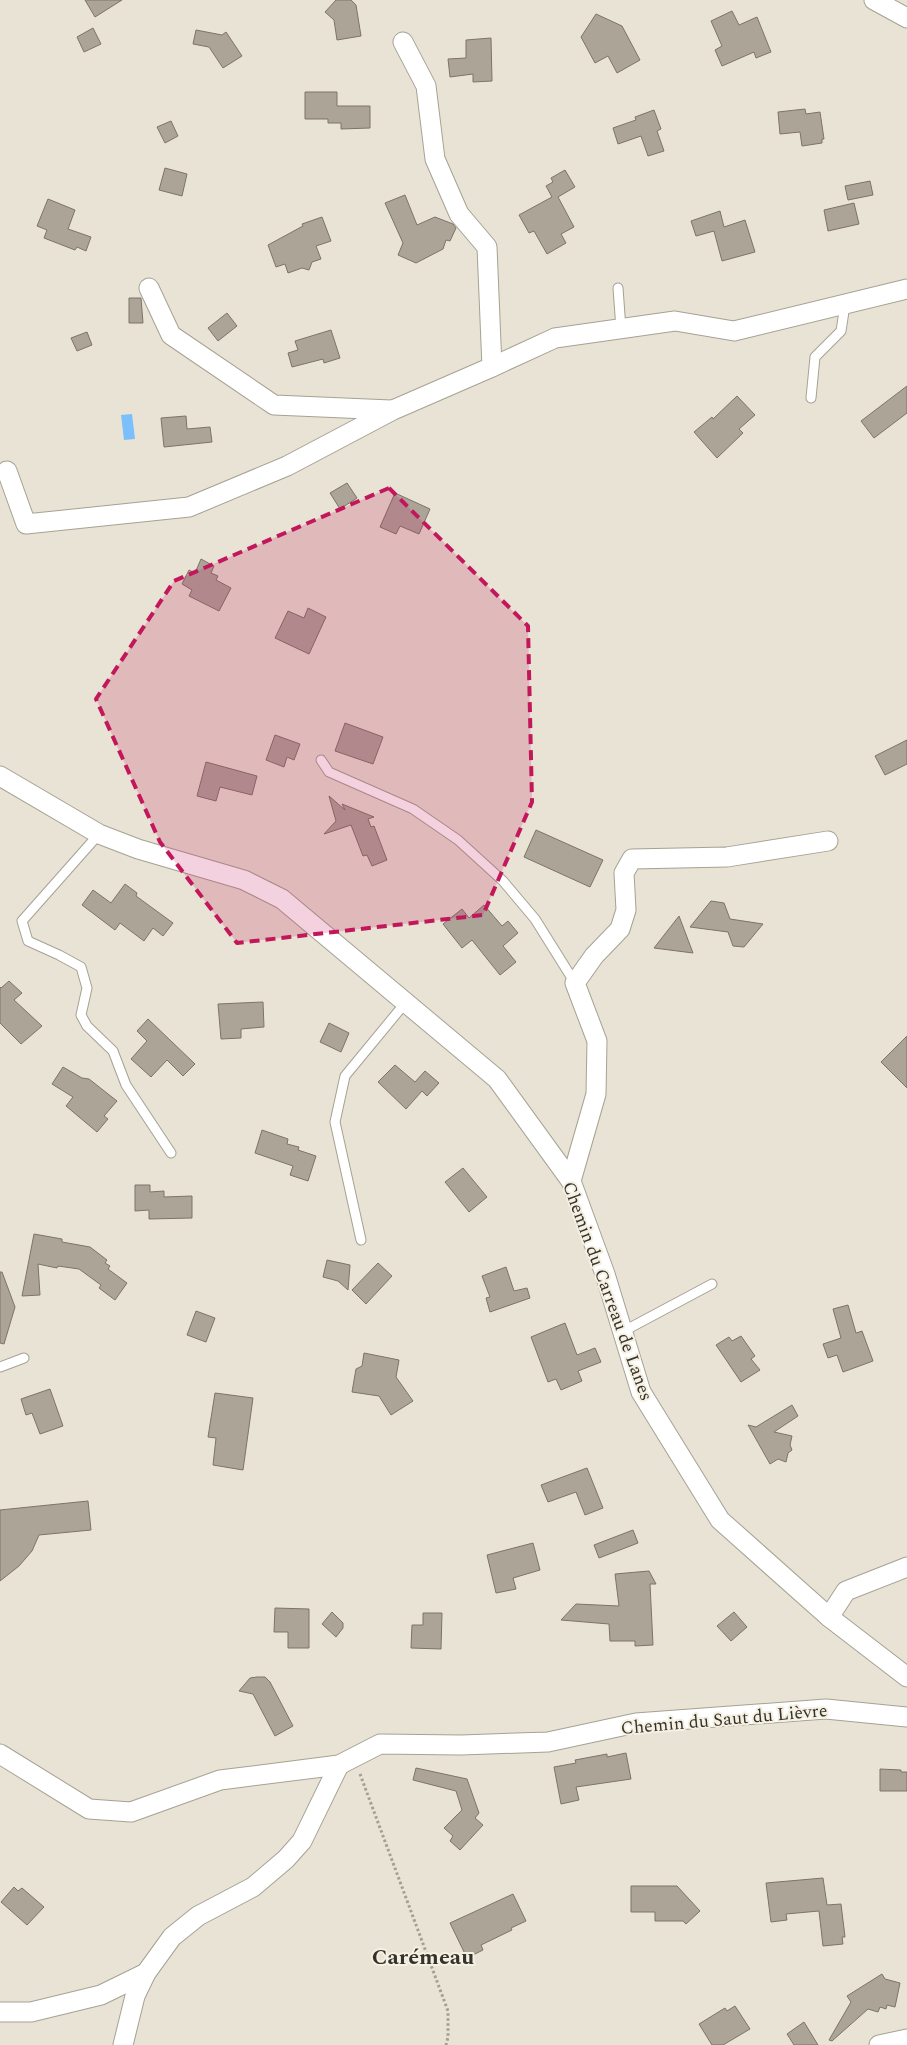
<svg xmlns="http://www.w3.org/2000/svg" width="907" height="2045" font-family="Spectral,serif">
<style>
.water{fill:#7bbffb}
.building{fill:#ada498;stroke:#7d7468}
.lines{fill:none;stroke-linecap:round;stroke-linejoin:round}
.lane-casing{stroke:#a6a293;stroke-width:11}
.street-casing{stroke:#a6a293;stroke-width:21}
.path{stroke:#a39f93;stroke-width:3;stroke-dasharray:2.5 2.5;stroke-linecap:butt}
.lane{stroke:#fff;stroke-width:9}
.street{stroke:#fff;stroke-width:19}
.marked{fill:#c2185b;fill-opacity:0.2;stroke:#c2185b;stroke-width:4;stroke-dasharray:10 6;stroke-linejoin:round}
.labels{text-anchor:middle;stroke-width:4;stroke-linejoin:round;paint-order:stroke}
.street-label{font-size:18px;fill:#34322c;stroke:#f5f0e1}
.district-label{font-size:22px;font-weight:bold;fill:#34322c;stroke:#f5f0e1}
</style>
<rect width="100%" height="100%" fill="#e8e3d4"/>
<path class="water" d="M132,414L135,439L124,440L121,415Z"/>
<g class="building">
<path d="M85,0H122L95,17Z"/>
<path d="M336,0H351L356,5L361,36L337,40L334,20L325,12Z"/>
<path d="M732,11L739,25L757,17L771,52L756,58L754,52L722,66L715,50L722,46L711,21Z"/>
<path d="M596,14L622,26L640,60L617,73L608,56L595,63L581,37Z"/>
<path d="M93,28L101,44L84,52L77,37Z"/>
<path d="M196,30L222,35L226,32L242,56L223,68L209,47L193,44Z"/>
<path d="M491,38L492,81L473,82V74L450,77L448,59L466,58V40Z"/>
<path d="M305,92H337V106H370V128L341,129V123H328V119H305Z"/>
<path d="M805,109L806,114L820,112L824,139H822V143L802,146L800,132L780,134L778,112Z"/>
<path d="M654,110L661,129L657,131L664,151L648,156L641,136L618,144L613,128L636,120L635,117Z"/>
<path d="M171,121L178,136L165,143L157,127Z"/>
<path d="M165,168L187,174L182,196L159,190Z"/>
<path d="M565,170L575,187L558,197L574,227L561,234L566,243L547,254L534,231L529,233L519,215L552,197L546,186L553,182L551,178Z"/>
<path d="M870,181L873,195L848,200L845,186Z"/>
<path d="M405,195L417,225L435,217L453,224L456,228L450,241L446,240L443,249L416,263L398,255L403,243L385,203Z"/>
<path d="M48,199L75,210L68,229L91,237L86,251L77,247L75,250L44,238L47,230L37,226Z"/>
<path d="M854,203L859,224L828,231L824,210Z"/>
<path d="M720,211L724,227L745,220L755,252L722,261L714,231L696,236L691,221Z"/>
<path d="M322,217L331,241L316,246L321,259L312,262L309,270L302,268L288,273L285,264L276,267L268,245L303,226L302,224Z"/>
<path d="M129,298H141L143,323H129Z"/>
<path d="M227,313L237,326L218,341L208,328Z"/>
<path d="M331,330L340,358L324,363L323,359L292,367L288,353L298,350L295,341Z"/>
<path d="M87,332L92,345L77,351L71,338Z"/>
<path d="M907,386V413L874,438L861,421Z"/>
<path d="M737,396L755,415L739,429L743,433L717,458L694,432L712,417L713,419Z"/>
<path d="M186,416L187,429L210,427L212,442L164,447L161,418Z"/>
<path d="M347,483L357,498L340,509L330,493Z"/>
<path d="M395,493L430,509L419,534L400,526L396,534L380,527Z"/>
<path d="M201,559L214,566L211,573L218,576L216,580L231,588L219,611L189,596L192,590L182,584L189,570L195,573Z"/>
<path d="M308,608L326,617L309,654L275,638L288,611L304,618Z"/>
<path d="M345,723L383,737L373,764L335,751Z"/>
<path d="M275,735L300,744L294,760L287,757L284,767L266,760Z"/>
<path d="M907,740V764L885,775L875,756Z"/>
<path d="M206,762L257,776L252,795L220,787L216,801L197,796Z"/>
<path d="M329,796L345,810L342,804L374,817L368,819L371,827L374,826L387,860L372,866L367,855L363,856L351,825L324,834L336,821Z"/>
<path d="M536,830L603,860L590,887L524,857Z"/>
<path d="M125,884L137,893L136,896L173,923L163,936L153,928L144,941L120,923L115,930L82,905L93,890L111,903Z"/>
<path d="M711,901L724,903L730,919L763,924L744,947L733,946L728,932L690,927Z"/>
<path d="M484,905L502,926L508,921L518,933L503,946L516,962L500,975L472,940L462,948L443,924L462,909L469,918Z"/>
<path d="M679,916L693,953L654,948Z"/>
<path d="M9,981L22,993L14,1000L42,1026L21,1044L0,1023V987L1,988Z"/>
<path d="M263,1002L264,1027L241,1029V1038L221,1039L218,1004Z"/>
<path d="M148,1019L195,1064L183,1076L167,1060L151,1077L131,1059L147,1041L137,1031Z"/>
<path d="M329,1023L349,1033L341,1052L320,1042Z"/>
<path d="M907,1036V1088L881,1062Z"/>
<path d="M395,1065L415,1082L425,1071L439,1083L427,1096L422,1091L406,1109L378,1082Z"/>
<path d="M63,1067L82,1078L89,1079L117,1101L104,1116L108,1119L97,1132L66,1106L73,1097L52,1084Z"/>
<path d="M262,1130L288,1139L287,1144L299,1147L298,1150L316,1156L308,1181L290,1175L293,1166L255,1153Z"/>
<path d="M463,1168L487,1197L469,1212L445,1182Z"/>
<path d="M135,1185H150V1192L164,1191V1197L192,1196V1218L149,1219V1210L135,1211Z"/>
<path d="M34,1234L62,1239V1242L90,1247L107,1260L105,1263L110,1266L108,1269L127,1283L115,1300L99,1288L101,1285L79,1269L58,1266L57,1268L38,1264L40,1295L22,1296Z"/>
<path d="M327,1260L350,1265L348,1290L338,1281L323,1277Z"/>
<path d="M378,1263L392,1276L366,1304L352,1290Z"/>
<path d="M506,1267L514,1291L527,1288L530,1298L490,1312L486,1298L490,1297L482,1276Z"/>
<path d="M0,1272H2L15,1307L4,1344L0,1343Z"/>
<path d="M848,1305L856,1333L862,1331L873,1361L843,1372L837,1355L828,1358L823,1344L841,1338L833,1309Z"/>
<path d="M196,1311L215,1318L206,1342L187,1335Z"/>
<path d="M565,1323L577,1355L595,1348L601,1362L578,1371L582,1381L561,1390L556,1379L548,1382L531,1337Z"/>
<path d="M741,1336L755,1356L751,1359L760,1370L741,1382L716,1345L729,1337L732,1341Z"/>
<path d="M364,1353L399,1360L396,1377L413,1401L391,1415L379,1396L352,1392L356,1369L362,1366Z"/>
<path d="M50,1389L63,1426L40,1434L32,1413L26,1415L21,1399Z"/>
<path d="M215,1393L253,1398L243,1470L213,1465L216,1438L208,1437Z"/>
<path d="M792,1405L798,1416L774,1432L792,1436L790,1445L792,1450L788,1453L786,1462L778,1459L770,1464L748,1425L756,1427Z"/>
<path d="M587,1468L603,1508L585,1515L576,1492L548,1502L541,1485Z"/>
<path d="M88,1501L91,1530L39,1535L32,1551L19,1566L0,1581V1510Z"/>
<path d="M633,1530L638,1543L599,1558L594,1545Z"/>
<path d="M533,1543L540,1570L513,1578L516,1589L496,1593L487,1555Z"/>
<path d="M649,1571L656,1584H650L653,1645L635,1646V1641H610L609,1624L561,1620L576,1604L619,1606L615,1574Z"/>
<path d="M275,1608L309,1609V1648H288V1632H274Z"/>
<path d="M332,1612L343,1623V1628L336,1637L322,1624Z"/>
<path d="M734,1612L747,1627L731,1641L717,1626Z"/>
<path d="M423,1613H442L441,1649L411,1648L412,1625H423Z"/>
<path d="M257,1677H265L270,1682L293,1726L275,1736L253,1694L239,1691L250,1678Z"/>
<path d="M626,1753L631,1779L576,1787L579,1800L561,1804L554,1767L576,1763L575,1760L607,1754V1757Z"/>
<path d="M416,1768L467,1779L479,1813L475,1818L483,1825L460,1850L450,1841L453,1836L444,1828L462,1810L456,1791L413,1780Z"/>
<path d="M880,1769L901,1770V1772H907V1791H880Z"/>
<path d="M823,1878L827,1905L841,1904L845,1937H842L843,1944L823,1946L819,1911L786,1914L787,1920L771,1922L766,1883Z"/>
<path d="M631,1886H677L700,1911L686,1924L683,1921H655V1912H631Z"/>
<path d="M14,1887L18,1891L22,1888L44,1907L27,1925L1,1902Z"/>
<path d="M513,1894L526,1921L511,1928L512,1930L481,1945L483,1950L467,1958L450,1923Z"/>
<path d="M882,1974L885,1979L900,1983L895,2007L887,2005L886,2009L880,2007L878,2012L868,2009L832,2041L829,2040L851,2002L847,1996Z"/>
<path d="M735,2006L750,2029L723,2045H712L699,2024L725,2008L727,2011Z"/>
<path d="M804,2022L818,2045H794L787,2034Z"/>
</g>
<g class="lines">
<defs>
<g id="lane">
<path d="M618,288L621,329"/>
<path d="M811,398L815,357L841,331L845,305"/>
<path d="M321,760L329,772L413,809L458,840L503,881L535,919L575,983"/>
<path d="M99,834L22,921L28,941L59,955L81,967L87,988L81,1015L87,1026L113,1051L126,1085L171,1153"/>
<path d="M361,1240L335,1122L345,1076L406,1002"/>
<path d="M622,1332L712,1284"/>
<path d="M0,1367L24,1358"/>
</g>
<g id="street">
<path d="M874,0L907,18"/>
<path d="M403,42L426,86L435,159L459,214L487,247L492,367"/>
<path d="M149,288L171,335L274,405L391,410"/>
<path d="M7,471L26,524L189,507L287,466L393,410L492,367L555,338L675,321L734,331L907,289"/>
<path d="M0,776L99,834L138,849L244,880L282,899L497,1079L571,1181L605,1274L641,1392L720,1520L829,1617L907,1677"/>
<path d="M571,1181L596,1094L597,1041L575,983L594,956L620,929L626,910L624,873L632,859L727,857L828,841"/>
<path d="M829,1617L846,1591L907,1567"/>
<path d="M0,1754L89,1809L131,1812L220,1780L339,1765L380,1744L461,1745L548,1742L636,1723L826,1709L907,1717"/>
<path d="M0,2012H31L101,1995L146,1973"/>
<path d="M123,2045L135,1996L146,1973L172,1937L198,1916L253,1887L286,1859L302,1841L339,1765"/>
<path d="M879,2045L907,2039"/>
</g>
</defs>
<use href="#lane" class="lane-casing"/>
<use href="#street" class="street-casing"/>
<path class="path" d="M360,1774L448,2011V2037L446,2045"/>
<use href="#lane" class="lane"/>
<use href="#street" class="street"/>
</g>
<path class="marked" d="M389,488L528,626L532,802L483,915L237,943L160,842L96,699L174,581Z"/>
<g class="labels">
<g class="street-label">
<text transform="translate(608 1291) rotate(70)" y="6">Chemin du Carreau de Lanes</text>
<text transform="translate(724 1719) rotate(-5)" y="6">Chemin du Saut du Lièvre</text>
</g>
<g class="district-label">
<text x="423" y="1964">Carémeau</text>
</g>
</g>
</svg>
